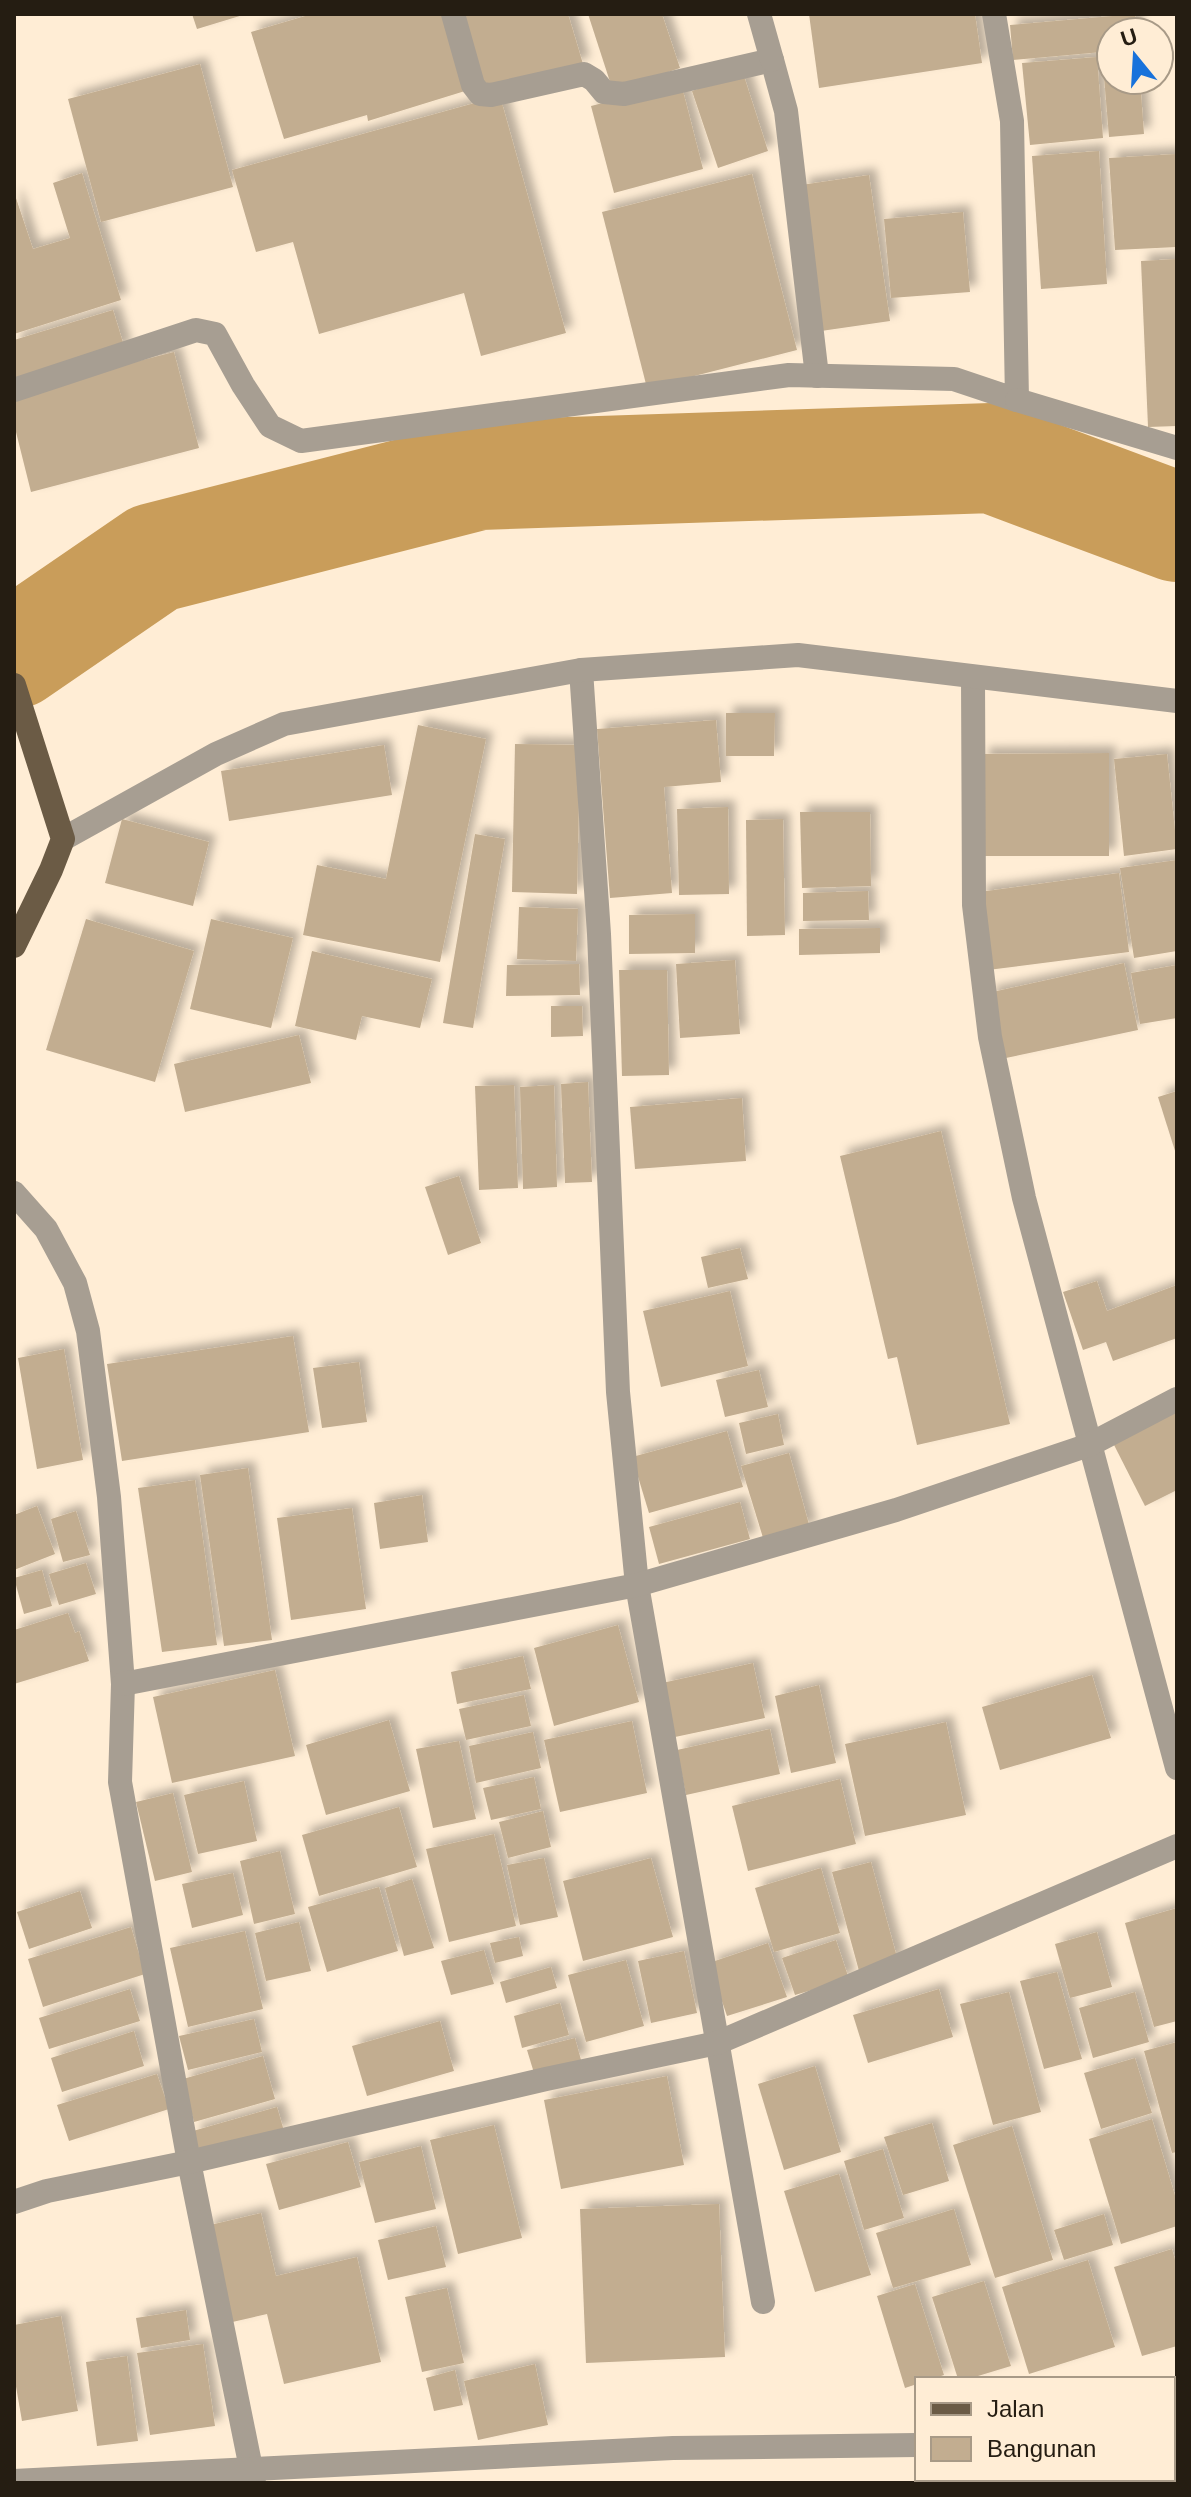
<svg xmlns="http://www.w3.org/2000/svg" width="1191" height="2497" font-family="Helvetica,sans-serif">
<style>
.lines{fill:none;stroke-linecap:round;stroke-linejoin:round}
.river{stroke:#c99d5a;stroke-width:110}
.building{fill:#c2ad90;filter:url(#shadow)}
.minor{stroke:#a79e92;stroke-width:24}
.major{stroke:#6b5b45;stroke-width:24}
</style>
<defs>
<filter id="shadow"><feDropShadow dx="7" dy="-7" stdDeviation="4" flood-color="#0004"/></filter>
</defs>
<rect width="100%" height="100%" fill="#ffedd5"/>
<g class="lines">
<path class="river" d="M14,654L154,558L479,475L992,458L1177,527"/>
</g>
<g class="building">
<path d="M192,14H243V15L197,29Z"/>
<path d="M312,14H442L465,91L368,121L367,115L284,139L251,32Z"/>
<path d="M463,14H568L583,64L486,92Z"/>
<path d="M588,14H662L680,68L613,91Z"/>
<path d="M809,14H975L982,63L819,88Z"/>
<path d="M1135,14L1136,32H1111V80H1140L1144,134L1109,137L1102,52L1013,60L1010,25Z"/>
<path d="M1097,57L1103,138L1030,145L1022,63Z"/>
<path d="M200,64L233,187L101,222L68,99Z"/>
<path d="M743,73L768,151L718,168L692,91Z"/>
<path d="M681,83L703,169L614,193L591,106Z"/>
<path d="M500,96L566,333L481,356L464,293L319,334L293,242L256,252L232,170Z"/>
<path d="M1099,151L1107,284L1041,289L1032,156Z"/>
<path d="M1177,154V247L1115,250L1109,158Z"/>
<path d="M82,173L121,300L14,334V192L33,249L70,238L53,183Z"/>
<path d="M752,174L797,350L647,388L602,212Z"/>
<path d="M869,175L890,321L821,331L801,185Z"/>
<path d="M963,212L970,292L891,298L884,219Z"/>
<path d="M1177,259V426L1148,427L1141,261Z"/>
<path d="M113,310L125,349L14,384V340Z"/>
<path d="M174,352L199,448L31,492L14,424V393Z"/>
<path d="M726,713H775L774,756H726Z"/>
<path d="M716,720L721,782L664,787L672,893L610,898L597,729Z"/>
<path d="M418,725L486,739L440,962L303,935L317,865L386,879Z"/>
<path d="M515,744L580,745L577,894L512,892Z"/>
<path d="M384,745L392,795L229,821L221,771Z"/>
<path d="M1109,753V856H982V754Z"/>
<path d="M1167,754L1177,849L1124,856L1114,759Z"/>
<path d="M728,807L729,894L679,895L677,809Z"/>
<path d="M800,812H870L871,886L802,888Z"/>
<path d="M122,819L209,842L193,906L105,883Z"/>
<path d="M783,819L785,935L747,936L746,820Z"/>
<path d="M475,834L505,839L473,1028L443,1023Z"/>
<path d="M1177,860V951L1134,958L1120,868Z"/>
<path d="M1119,873L1129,952L988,970L979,892Z"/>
<path d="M868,891L869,920L803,921V893Z"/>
<path d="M519,907L578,909L576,961L517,959Z"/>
<path d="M695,914V953L629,954V915Z"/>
<path d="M86,919L194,951L155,1082L46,1050Z"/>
<path d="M211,919L293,938L271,1028L190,1009Z"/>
<path d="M880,928V953L799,955V929Z"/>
<path d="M312,951L432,979L420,1028L362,1016L356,1040L295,1026Z"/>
<path d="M735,960L740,1034L680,1038L676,964Z"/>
<path d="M1124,963L1138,1030L1001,1059L988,993Z"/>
<path d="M579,964L580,995L506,996L507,965Z"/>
<path d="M1177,965V1018L1140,1024L1131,973Z"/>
<path d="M619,970H667L669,1075L622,1076Z"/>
<path d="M551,1006H582L583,1036L551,1037Z"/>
<path d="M299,1035L311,1083L185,1112L174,1064Z"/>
<path d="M588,1082L592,1182L565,1183L561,1084Z"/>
<path d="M514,1085L518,1188L479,1190L475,1086Z"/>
<path d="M554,1085L557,1187L523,1189L520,1087Z"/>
<path d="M1177,1091V1154H1176L1158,1097Z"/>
<path d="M742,1098L746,1161L635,1169L630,1107Z"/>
<path d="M941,1131L1010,1424L917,1445L897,1357L888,1359L840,1156Z"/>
<path d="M459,1176L481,1243L448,1255L425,1187Z"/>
<path d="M740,1248L748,1279L708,1288L701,1257Z"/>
<path d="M1097,1281L1107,1311L1177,1285V1338L1113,1361L1106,1342L1083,1350L1063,1292Z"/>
<path d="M730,1291L748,1366L661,1387L643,1311Z"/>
<path d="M293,1336L309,1432L122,1461L107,1364Z"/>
<path d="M64,1349L83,1460L37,1469L18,1358Z"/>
<path d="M359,1362L367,1422L322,1428L313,1368Z"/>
<path d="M759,1370L768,1407L725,1417L716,1380Z"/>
<path d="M1177,1408V1490L1145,1506L1112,1441Z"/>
<path d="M778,1414L784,1445L746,1454L739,1423Z"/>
<path d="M727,1431L743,1487L649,1513L632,1457Z"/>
<path d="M789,1453L810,1528L764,1541L741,1466Z"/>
<path d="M248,1468L272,1640L224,1646L200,1475Z"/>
<path d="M195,1480L217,1645L162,1652L138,1488Z"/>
<path d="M422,1495L428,1542L380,1549L374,1503Z"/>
<path d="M740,1502L750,1539L659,1564L649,1527Z"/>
<path d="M37,1506L55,1554L14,1570V1515Z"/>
<path d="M352,1508L366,1609L291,1620L277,1518Z"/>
<path d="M76,1511L90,1555L63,1562L51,1519Z"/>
<path d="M86,1563L96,1594L59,1605L49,1574Z"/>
<path d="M42,1570L52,1606L24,1614L14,1578Z"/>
<path d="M68,1613L75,1633L79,1631L89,1661L14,1684V1630Z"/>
<path d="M618,1625L639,1702L554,1726L534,1648Z"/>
<path d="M523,1656L531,1689L457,1704L451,1672Z"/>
<path d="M753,1663L765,1718L675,1737L662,1683Z"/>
<path d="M275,1670L295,1756L172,1783L153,1697Z"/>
<path d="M1092,1675L1111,1738L1000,1770L982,1707Z"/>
<path d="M819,1685L836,1763L791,1773L775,1696Z"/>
<path d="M524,1695L531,1726L466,1740L459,1709Z"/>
<path d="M389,1720L410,1791L326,1815L306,1745Z"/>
<path d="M632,1721L647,1793L560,1812L544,1740Z"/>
<path d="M946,1722L966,1815L865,1836L845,1744Z"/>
<path d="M770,1729L780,1774L686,1795L677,1750Z"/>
<path d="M533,1732L541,1768L476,1783L469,1746Z"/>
<path d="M459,1741L476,1819L433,1828L416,1749Z"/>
<path d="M534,1777L541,1809L491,1820L483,1788Z"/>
<path d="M840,1779L856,1844L748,1871L732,1806Z"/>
<path d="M244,1781L257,1841L198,1854L184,1795Z"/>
<path d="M173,1793L192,1872L155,1881L136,1802Z"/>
<path d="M399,1807L417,1867L319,1896L302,1835Z"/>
<path d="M543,1811L551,1847L508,1858L499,1822Z"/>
<path d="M494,1834L516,1926L449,1942L426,1849Z"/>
<path d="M280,1851L295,1914L254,1924L240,1861Z"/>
<path d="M544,1858L558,1917L520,1925L507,1865Z"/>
<path d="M651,1858L673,1937L583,1961L563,1881Z"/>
<path d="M871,1862L898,1961L859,1971L832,1872Z"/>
<path d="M821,1868L840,1933L774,1952L755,1888Z"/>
<path d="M233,1873L243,1915L192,1928L182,1884Z"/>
<path d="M412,1879L434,1948L404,1956L385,1888Z"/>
<path d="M379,1887L398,1951L327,1972L308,1907Z"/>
<path d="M80,1891L92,1928L29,1949L17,1912Z"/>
<path d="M1177,1908V2021L1154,2027L1125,1923Z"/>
<path d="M299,1922L311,1971L266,1981L255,1933Z"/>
<path d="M131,1927L145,1974L43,2007L28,1959Z"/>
<path d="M245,1931L263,2009L188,2027L170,1948Z"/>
<path d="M1097,1932L1112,1987L1070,1998L1055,1944Z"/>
<path d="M519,1937L523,1956L495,1963L490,1943Z"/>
<path d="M836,1940L849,1979L795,1995L782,1958Z"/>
<path d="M768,1943L787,1997L727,2016L709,1963Z"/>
<path d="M484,1950L494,1984L451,1995L441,1961Z"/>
<path d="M684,1951L697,2013L651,2023L638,1961Z"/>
<path d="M626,1960L644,2026L586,2042L568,1975Z"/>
<path d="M551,1967L557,1988L506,2003L500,1982Z"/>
<path d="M1057,1972L1082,2059L1044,2069L1020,1981Z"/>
<path d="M130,1989L140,2021L49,2049L39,2018Z"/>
<path d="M939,1989L953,2037L868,2063L853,2015Z"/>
<path d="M1009,1992L1041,2112L993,2125L960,2004Z"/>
<path d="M1135,1992L1149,2042L1093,2058L1079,2008Z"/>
<path d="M560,2003L569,2035L522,2048L514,2016Z"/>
<path d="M254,2019L262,2052L188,2070L179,2036Z"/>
<path d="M440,2021L454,2071L367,2096L352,2046Z"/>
<path d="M134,2031L144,2066L62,2092L51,2058Z"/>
<path d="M575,2038L581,2060L534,2073L527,2050Z"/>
<path d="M1177,2042V2152L1172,2153L1144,2051Z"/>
<path d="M263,2056L275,2099L194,2122L183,2079Z"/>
<path d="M1135,2058L1152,2113L1101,2129L1084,2073Z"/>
<path d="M815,2066L841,2152L784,2170L758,2084Z"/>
<path d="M157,2074L169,2109L69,2141L57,2105Z"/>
<path d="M667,2076L684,2165L561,2189L544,2100Z"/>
<path d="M277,2107L284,2131L200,2155L193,2131Z"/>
<path d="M1152,2119L1177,2202V2226L1121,2244L1089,2139Z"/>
<path d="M932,2123L949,2181L903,2195L884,2137Z"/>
<path d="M494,2125L522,2238L458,2254L430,2140Z"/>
<path d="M1012,2126L1053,2260L995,2278L953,2145Z"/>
<path d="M348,2142L361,2187L279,2210L266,2164Z"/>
<path d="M421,2146L436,2209L375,2223L359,2162Z"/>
<path d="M883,2149L904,2218L864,2230L844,2161Z"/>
<path d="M839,2174L871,2275L815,2292L784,2191Z"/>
<path d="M719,2204L725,2357L586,2363L580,2209Z"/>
<path d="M954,2209L971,2265L893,2288L876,2233Z"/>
<path d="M261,2213L276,2276L357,2257L381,2362L284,2384L267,2314L228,2323L206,2226Z"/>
<path d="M1104,2214L1113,2245L1064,2260L1054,2230Z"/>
<path d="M436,2226L446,2267L388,2280L378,2240Z"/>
<path d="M1172,2249L1177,2266V2346L1142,2356L1114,2267Z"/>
<path d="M1088,2260L1115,2347L1029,2374L1002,2287Z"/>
<path d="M984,2281L1011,2366L968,2379H958L932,2297Z"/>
<path d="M915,2284L944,2375L932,2379H917V2384L905,2388L877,2296Z"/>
<path d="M447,2288L464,2363L422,2372L405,2297Z"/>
<path d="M186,2310L190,2340L141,2348L136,2318Z"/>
<path d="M61,2316L78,2411L22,2421L14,2375V2325Z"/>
<path d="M203,2344L215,2426L150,2435L137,2353Z"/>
<path d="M127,2356L138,2441L97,2446L86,2362Z"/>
<path d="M535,2364L548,2425L478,2440L464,2381Z"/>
<path d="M455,2370L463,2405L434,2411L426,2378Z"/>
</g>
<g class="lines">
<g class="minor">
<path d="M453,14L473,85L480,94L491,95L584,74L594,80L604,92L624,94L772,60L786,111L817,376"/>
<path d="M759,14L772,60"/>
<path d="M14,390L196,330L215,334L243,385L270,426L301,441L789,375L954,379L1017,400L1012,121L994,14"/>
<path d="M1017,400L1177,448"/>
<path d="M581,670L599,934L618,1392L637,1585L763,2302"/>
<path d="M973,678L974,905L990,1037L1024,1198L1177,1768"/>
<path d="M63,839L216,754L284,724L581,670L798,655L1177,701"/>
<path d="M14,1193L46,1229L75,1283L88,1331L109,1497L123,1684L120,1782L189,2162L254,2483"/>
<path d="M123,1684L637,1585L896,1510L1089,1445L1177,1399"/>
<path d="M14,2202L47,2191L189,2162L546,2079L717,2043L1177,1846"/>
<path d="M1173,2425H1177"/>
<path d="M953,2479L954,2483"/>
<path d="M14,2481L673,2448L917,2445"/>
</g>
<path class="major" d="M14,685L63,839L51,870L14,946"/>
</g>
<rect width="1191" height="2497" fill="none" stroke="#251d12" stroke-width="32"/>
<rect x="915" y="2377" width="260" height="104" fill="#ffedd5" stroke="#a89a87" stroke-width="2"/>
<rect x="931" y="2403" width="40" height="12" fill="#6b5b45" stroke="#a89a87" stroke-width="2"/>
<text x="987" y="2417" font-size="24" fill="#251d12">Jalan</text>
<rect x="931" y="2437" width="40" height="24" fill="#c2ad90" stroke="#a89a87" stroke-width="2"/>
<text x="987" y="2457" font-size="24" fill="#251d12">Bangunan</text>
<g transform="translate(1135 56) rotate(342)"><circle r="38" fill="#ffedd5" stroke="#a89a87" stroke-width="2"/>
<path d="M0-6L14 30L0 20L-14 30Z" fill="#1872db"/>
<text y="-12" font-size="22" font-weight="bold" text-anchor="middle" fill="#251d12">U</text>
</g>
</svg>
